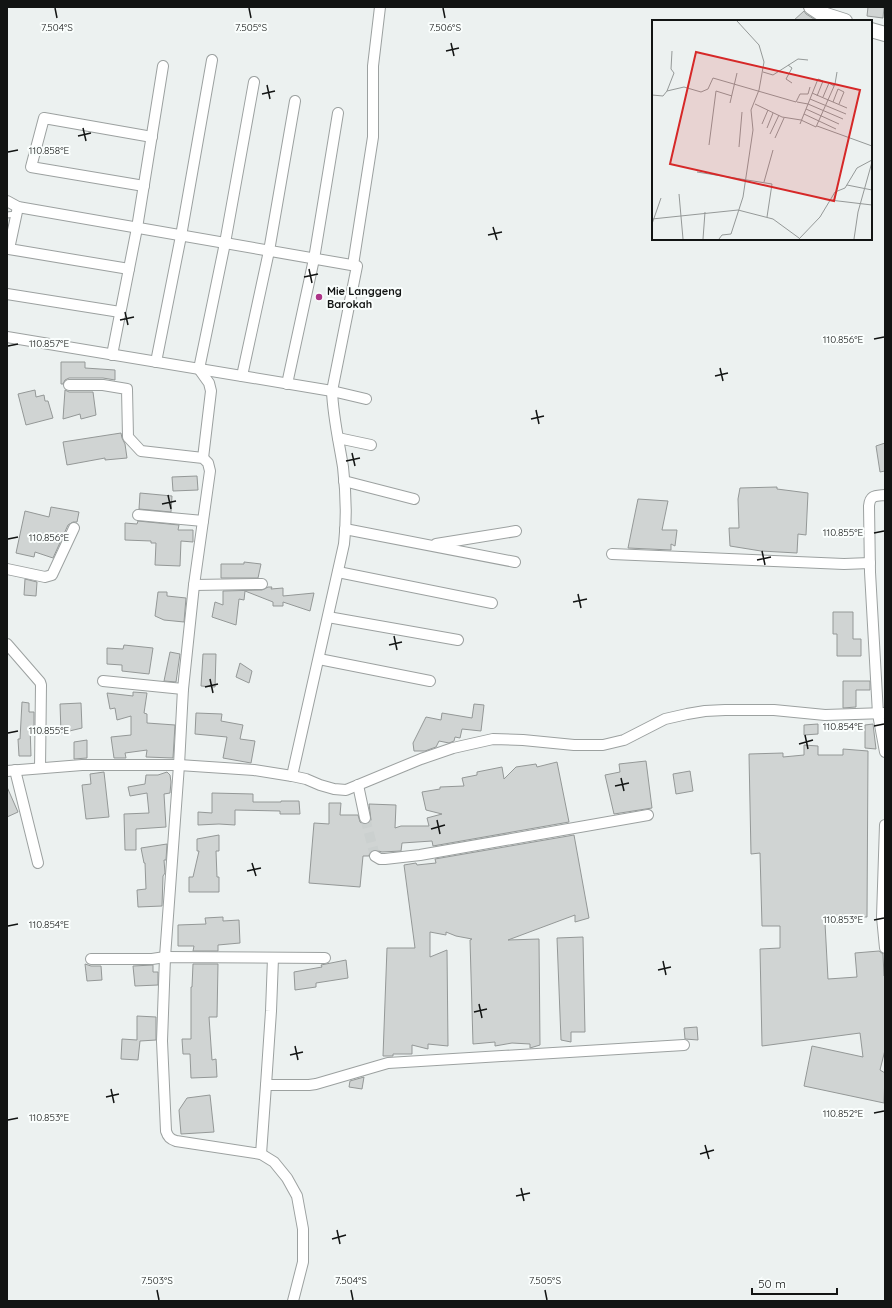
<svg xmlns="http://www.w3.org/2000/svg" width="892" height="1308" font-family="Quicksand,sans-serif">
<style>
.building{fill:#d0d4d3;stroke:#949897}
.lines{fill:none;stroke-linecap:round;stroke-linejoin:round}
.street-tunnel{stroke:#cbd0cf;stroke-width:10;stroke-dasharray:10 5;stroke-linecap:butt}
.lane-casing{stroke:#9ca1a0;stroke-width:7}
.street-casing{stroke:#9ca1a0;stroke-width:12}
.secondary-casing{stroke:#9ca1a0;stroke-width:16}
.lane{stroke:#fff;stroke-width:5}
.street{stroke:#fff;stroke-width:10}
.secondary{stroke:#fff;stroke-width:14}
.ticks{fill:none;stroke:#121413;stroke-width:1.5}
.poi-dot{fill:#ad3488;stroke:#fafefd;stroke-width:1.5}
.labels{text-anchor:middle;stroke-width:4;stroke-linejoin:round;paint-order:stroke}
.poi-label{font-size:11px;font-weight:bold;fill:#121413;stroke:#fafefd;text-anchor:start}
.inset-road{fill:none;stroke:#959998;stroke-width:1}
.view{fill:#d62828;fill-opacity:0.15;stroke:#d62828;stroke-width:2}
.inset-edge{fill:none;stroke:#121413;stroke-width:2}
.ticks-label{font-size:10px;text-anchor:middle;fill:#121413;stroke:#fafefd;stroke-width:4;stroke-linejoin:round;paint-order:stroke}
</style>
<rect width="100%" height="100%" fill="#ecf1f0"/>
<g class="building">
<path d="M868,7H884L883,18L867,16Z"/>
<path d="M804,11L806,14L817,21H793Z"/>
<path d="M61,362H85V368L115,370V380L103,378H69L65,380L63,384H61Z"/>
<path d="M35,390L36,397L44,395L45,401H48L53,418L26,425L18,394Z"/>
<path d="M65,390L69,392H93L96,415L81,419L80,414L63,419Z"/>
<path d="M121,433L122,438L125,444L127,458L105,460V458L67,465L63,442Z"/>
<path d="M885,443V471L880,472L876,446Z"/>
<path d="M197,476L198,490L173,491L172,477Z"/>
<path d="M777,487V489L808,493L806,535L798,534L797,553L761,551L730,546L729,528H739L738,499L740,488Z"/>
<path d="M140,493L172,496L171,512L139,509Z"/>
<path d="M638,499L668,501L662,530H677L675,546L671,544V550L628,548Z"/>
<path d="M51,507L79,512L77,522H73L68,525L53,558L35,552L34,557L16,553L25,511L49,517Z"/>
<path d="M138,521L179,525L178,530H193V542L181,541L180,566L155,565L156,543H151V541L125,540V523L137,524Z"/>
<path d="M244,562L261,564L258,578H221V564H244Z"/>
<path d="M25,579L37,582L36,596L24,595Z"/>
<path d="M268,587H272L271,589L283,588V596L314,593L310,611L283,602V606H273V602L245,591L244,600L239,599L236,625L212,617L215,602L223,605V591L262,590Z"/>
<path d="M158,592H167V596L186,598L184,622L164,620L155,616Z"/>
<path d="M833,612H853V639H861V656H837V634H833Z"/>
<path d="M124,645L153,648L149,674L122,671V665L107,664V648L123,649Z"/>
<path d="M170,652L180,654L176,682L164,681Z"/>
<path d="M203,654H216L215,687L201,686Z"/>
<path d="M240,663L252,671L249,683L236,677Z"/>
<path d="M843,681H870V690H856V707L843,708Z"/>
<path d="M133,692L147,693L144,713L147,714V723L175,725L173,758L146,757L147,750L125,753L126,758H114L111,737L131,735V716L117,720L115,708L110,709L107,693L133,696Z"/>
<path d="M22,702L29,703V712H34V727L30,726L31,756H19L18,739H20Z"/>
<path d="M81,703L82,728L61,733L60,704Z"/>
<path d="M474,704L484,705L481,731L462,729L460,738L455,737L454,741L449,743L439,741L436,747L425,751H414L413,743L426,717L441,720L442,713L472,718Z"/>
<path d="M196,713L222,714L221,721L243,725L240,739L255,741L251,763L223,758L227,737L195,734Z"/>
<path d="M818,724V734L804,735V725Z"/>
<path d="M873,724L876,749L865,748V725Z"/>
<path d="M87,740V758L74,759V742Z"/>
<path d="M804,745L818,746V755H843V749L868,751L867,917H838V923H825L828,979L857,977L855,953L879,951L883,954L884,976H885V1050L880,1070L885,1073L884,1103L804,1086L812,1046L863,1057L860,1033L762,1046L760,949L780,948V926H762L760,853L751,854L749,754L783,753V757L804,755Z"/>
<path d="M646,761L652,808L614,814L605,775L620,772L619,764Z"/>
<path d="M557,762L569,822L433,846L432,841L402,843L401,851L382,852L375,850L370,852L369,856H363L360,887L309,883L314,823L329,824V803H341L340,815H358L360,822L363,824L369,823L371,820L369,804L396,805L395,828L401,826H429L427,818L442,814L426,810L422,792L440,789V787L464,786L462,778L477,775V772L502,767L504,779L516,767L536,764L537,767Z"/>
<path d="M690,771L693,791L676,794L673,774Z"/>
<path d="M104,772L109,817L86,819L82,785L91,784L90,774Z"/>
<path d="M167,772L170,775L171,782L170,793L164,794L166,827L136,829V850H125L124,814L149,813L147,793L130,796L128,787L145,784L146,775H158Z"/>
<path d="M7,787L18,812L7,817Z"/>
<path d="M212,793L253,794V802H281V801H299L300,814H280V811L235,810V825L219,824L198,825V812L212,813Z"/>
<path d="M219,835V851H216L217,877H219V892H189V877H193L199,851H197V839Z"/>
<path d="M574,835L589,918L575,922V915L508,940L539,939L540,1045L530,1048V1044L512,1043L495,1046V1042L473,1044L470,940L472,939L456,936L446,932V935L430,932V957L447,950L448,1046L428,1044V1049L412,1045V1054H393V1056H383L387,948H415L404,865L416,863L417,865L436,863L435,859Z"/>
<path d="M167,844L166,860H164L165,873L163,876L162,906L138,907L137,890L146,889L145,863H144L141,848Z"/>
<path d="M223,917V921L239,920L240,943L218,945V951H193L194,946H178V925L206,924L205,918Z"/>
<path d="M583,937L585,1032H571V1042L561,1040L557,938Z"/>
<path d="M346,960L348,978L316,983V987L295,990L294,972L322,967L321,965Z"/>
<path d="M85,964L91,966H101L102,980L87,981Z"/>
<path d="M193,964H218L217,1017H209L212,1060L216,1059L217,1077L191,1078L190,1054H183L182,1039H191V987H192Z"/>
<path d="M153,965V972H158V985L135,986L133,966Z"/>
<path d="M137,1016L156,1017V1040L140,1041L138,1060L121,1059L122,1039L137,1040Z"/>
<path d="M697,1027L698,1040L685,1039L684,1028Z"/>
<path d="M364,1077L362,1089L349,1087L350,1081Z"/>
<path d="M210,1095L214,1132L181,1134L179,1110L187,1098Z"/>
</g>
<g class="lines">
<path class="street-tunnel" d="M365,818L375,856"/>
<defs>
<path id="lane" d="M7,215L16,214"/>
<g id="street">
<path d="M144,186L31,167L44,118L152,137"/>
<path d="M7,201L18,207L357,266L332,391C333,417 339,442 343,467C346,493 347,518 344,544L292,776"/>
<path d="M18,207L9,249L129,269"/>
<path d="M353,265L373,137V66L380,7"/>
<path d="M7,294L120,312"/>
<path d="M7,337L332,391L366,399"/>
<path d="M112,355L137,228L163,66"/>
<path d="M156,362L181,236L212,60"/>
<path d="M242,376L269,251L295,101"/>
<path d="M287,384L314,259L338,113"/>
<path d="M69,385H103L127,389L128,437L141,451L203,458L208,463L210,471L194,585L183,689L179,765L165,957L162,1041L166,1131C168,1137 170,1139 176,1141L261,1154L274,1162L287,1178L297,1196L303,1229V1262L293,1301"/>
<path d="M338,438L371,445"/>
<path d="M203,458L211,391L209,383L199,369L225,243L254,82"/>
<path d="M344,481L414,499"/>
<path d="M885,495C875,496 870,495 869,506L870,572L878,714L885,752"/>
<path d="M138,515L203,521"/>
<path d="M345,529L515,562"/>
<path d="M436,544L516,531"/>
<path d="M612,554L844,564L870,563"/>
<path d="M7,569L45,577L52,575L74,528"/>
<path d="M338,572L492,603"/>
<path d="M194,585L262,584"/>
<path d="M328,617L458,640"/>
<path d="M7,644L40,682L41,685L40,768"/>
<path d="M319,659L430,681"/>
<path d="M103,681L183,689"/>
<path d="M15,770L38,863"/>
<path d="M7,771L82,765H179L254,770L292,776L306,779L320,785L334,789L346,790L421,759L453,748L493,739L523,740L574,745H603L624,740L665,719L687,714L705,711L725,710H774L825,715L885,713"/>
<path d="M358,785L365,818"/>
<path d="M885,825L882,917L885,948"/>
<path d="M375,856L380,859H385L420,855L648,815"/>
<path d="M273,958L271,1011L266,1085H309L316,1084L388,1063L684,1045"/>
<path d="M91,959H152L165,957L325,958"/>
<path d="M261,1154L266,1085"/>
</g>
<g id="secondary">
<path d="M811,7L820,13L845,21"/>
<path d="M871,30L885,34"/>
</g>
</defs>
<use href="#lane" class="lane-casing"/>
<use href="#street" class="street-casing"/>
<use href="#secondary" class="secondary-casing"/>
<use href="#lane" class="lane"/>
<use href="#street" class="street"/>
<use href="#secondary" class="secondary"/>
</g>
<path class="ticks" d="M55,8L57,18M249,8L251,18M443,8L445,18M451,43L454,56M446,51L459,48M267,85L270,99M262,94L275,91M83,128L86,141M78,136L91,133M8,152L18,150M493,227L497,240M488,235L502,232M309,269L312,283M304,277L318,274M125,312L128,325M120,320L134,317M874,339L884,337M8,346L18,344M720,368L723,381M715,376L728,373M536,410L539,424M531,419L544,416M352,453L355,466M346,461L360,458M168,495L171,509M162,504L176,501M874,533L884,531M8,539L18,537M762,551L765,565M757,560L771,557M578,594L581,608M573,602L587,599M394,636L397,650M389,645L402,642M210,679L213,693M205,687L218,684M874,726L884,724M8,733L18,731M805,735L808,749M799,744L813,740M621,778L624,791M615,786L629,783M437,820L440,834M431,829L445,825M252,863L256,876M247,871L261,868M874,920L884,918M8,926L18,924M663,961L666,975M658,970L671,967M479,1004L482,1018M474,1012L487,1009M295,1046L298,1060M290,1055L303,1052M111,1089L114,1103M106,1097L119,1094M874,1113L884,1111M8,1120L18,1118M705,1145L709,1159M700,1154L714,1150M521,1188L524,1201M516,1196L530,1193M337,1230L340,1244M332,1239L346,1235M157,1290L159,1300M351,1290L353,1300M545,1290L547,1300"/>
<circle class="poi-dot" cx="319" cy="297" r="4"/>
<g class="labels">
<g class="poi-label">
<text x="327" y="295">Mie Langgeng<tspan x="327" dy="13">Barokah</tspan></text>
</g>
</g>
<g transform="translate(652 20)">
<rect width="220" height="220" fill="#ecf1f0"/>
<path class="inset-road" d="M136,45L140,48L134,59L140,63M111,52L121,55L146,39L156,40M15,71L22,53L19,49L20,31M160,73L195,88M0,75L11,76L15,71L32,67L49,72L56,69L61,58L144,82L148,74H156L158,67M171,77L177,63L182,66M158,79L194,94M145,82L156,84L191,99M181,82L186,69L192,72L187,84M78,83L85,53M103,84L130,97L149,100L164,107L183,64L185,52M154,89L187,104M152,94L184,109M110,104L116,90M148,104L166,59L171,61L165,76M165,106L220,126M115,108L121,93M118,114L127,95M123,118L132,98M57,125L64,71L80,76M87,127L90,92M45,152L120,164L115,197M112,162L121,130M195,165L220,170M27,174L31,219M178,180L220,185M0,199L86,190L121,199L147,218M0,204L9,178M51,219L53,192M67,219L70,215L79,214L91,177L101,110L99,90L107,70L112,42L107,25L85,1M147,219L168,197L183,172L193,168L205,148L220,140M202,219L206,192L220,142"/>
<path class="view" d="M44,32L208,70L182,181L18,144Z"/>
<rect width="220" height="220" class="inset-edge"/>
</g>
<g class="ticks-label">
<text x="57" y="31">7.504°S</text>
<text x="251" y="31">7.505°S</text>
<text x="445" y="31">7.506°S</text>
<text x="49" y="154">110.858°E</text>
<text x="843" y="343">110.856°E</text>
<text x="49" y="347">110.857°E</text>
<text x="843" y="536">110.855°E</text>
<text x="49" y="541">110.856°E</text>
<text x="843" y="730">110.854°E</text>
<text x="49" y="734">110.855°E</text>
<text x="843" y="923">110.853°E</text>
<text x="49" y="928">110.854°E</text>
<text x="843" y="1117">110.852°E</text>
<text x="49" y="1121">110.853°E</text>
<text x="157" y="1284">7.503°S</text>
<text x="351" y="1284">7.504°S</text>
<text x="545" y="1284">7.505°S</text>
</g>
<rect width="892" height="1308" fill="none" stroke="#121413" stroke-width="16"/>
<path d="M752 1288v6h85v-6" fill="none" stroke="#121413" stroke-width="2"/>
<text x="758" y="1288" font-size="12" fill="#121413" stroke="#fafefd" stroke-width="3" paint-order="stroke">50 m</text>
</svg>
